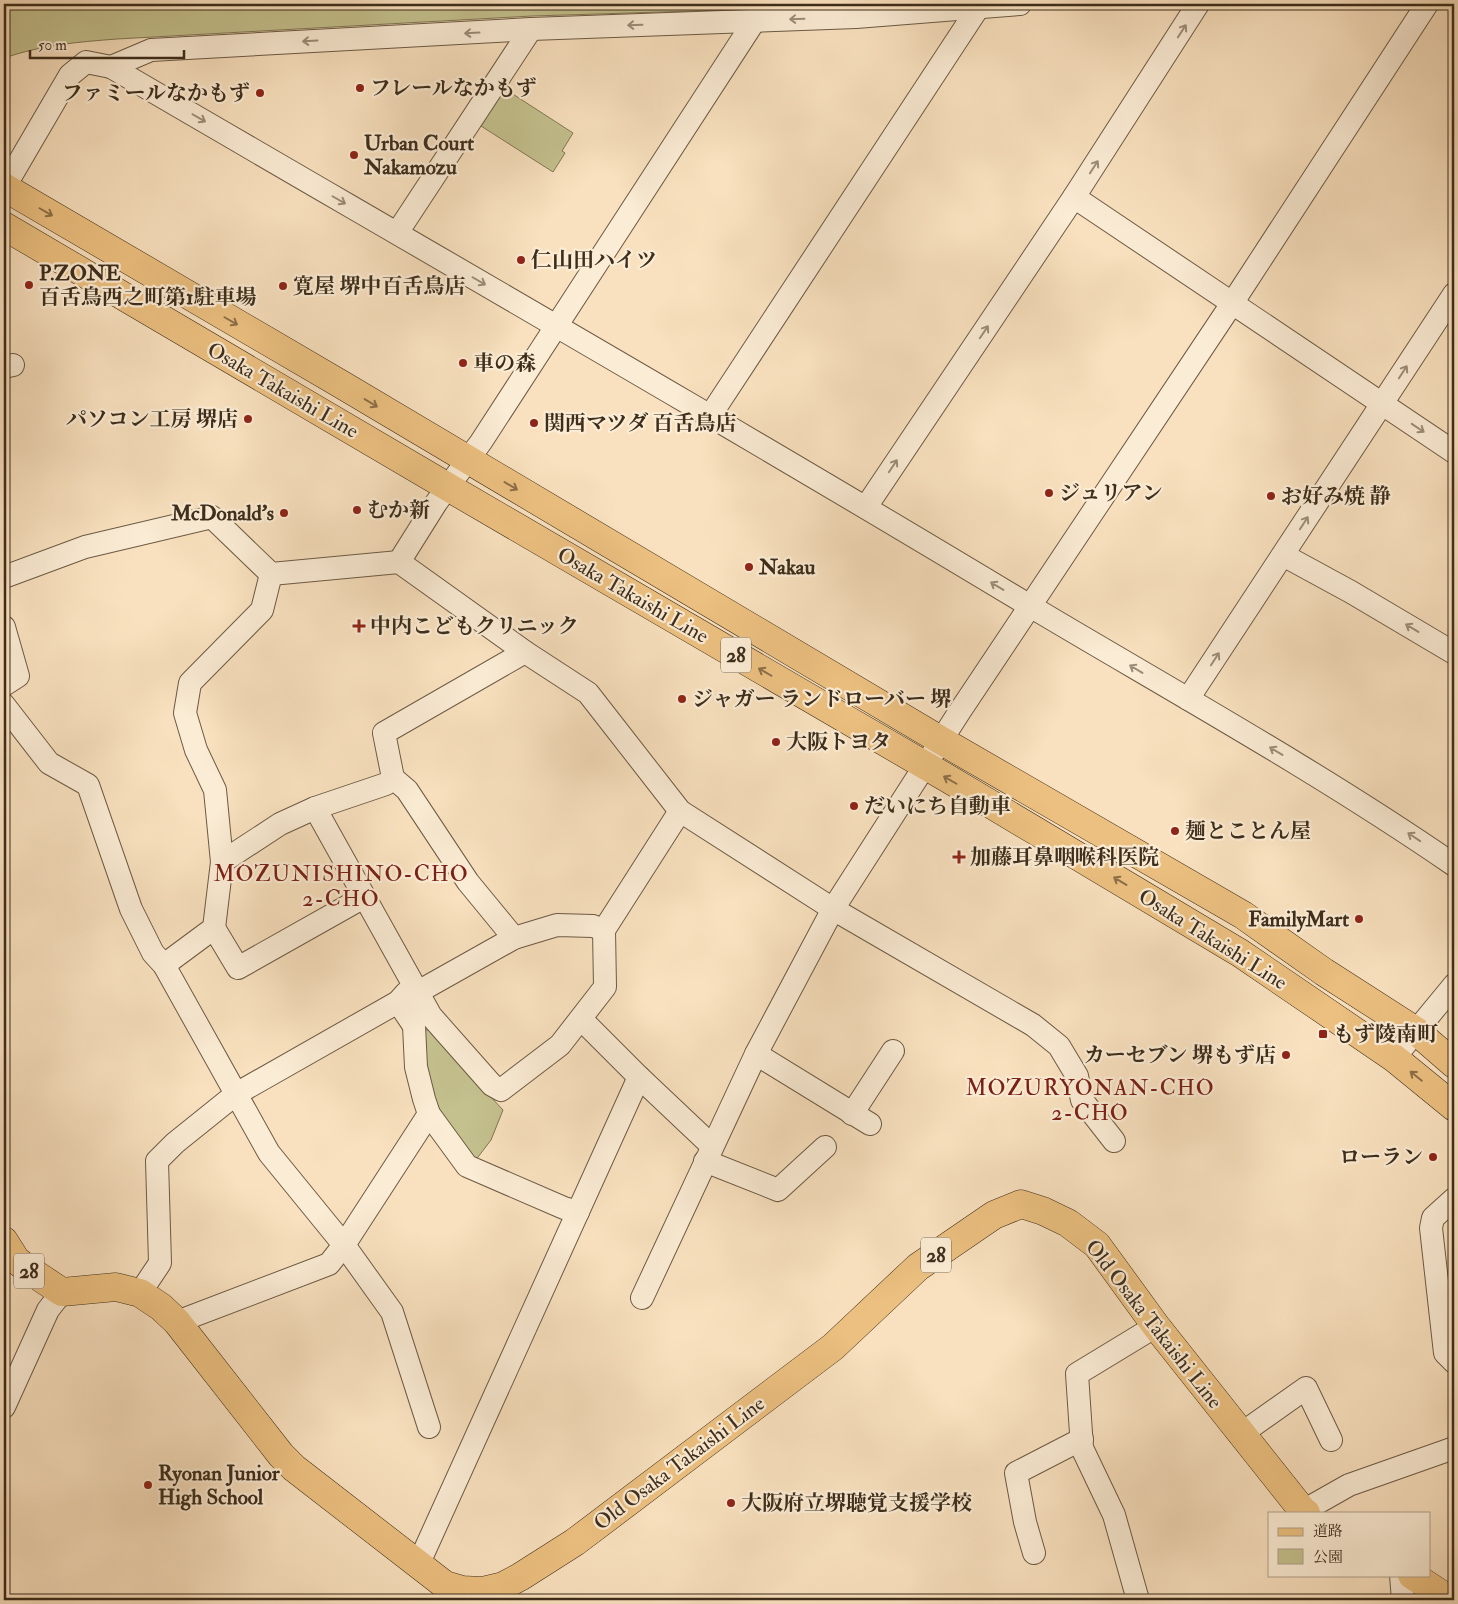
<svg xmlns="http://www.w3.org/2000/svg" width="1458" height="1604" font-family="'IM FELL Double Pica','Noto Serif JP',serif">
<style>
.green{fill:#c4c18e;stroke:#807754}
.lines{fill:none;stroke-linecap:round;stroke-linejoin:round}
.minor-casing{stroke:#6c5a44;stroke-width:24}
.major-casing{stroke:#3d2d1b;stroke-width:29}
.minor{stroke:#fbecd5;stroke-width:22}
.major{stroke:#ecc080;stroke-width:28}
.oneway{stroke:#9c8c78}
.oneway2{stroke:#8c6f48}
.poi-dot{fill:#8f2418;stroke:#fbecd5;stroke-width:2}
.labels{text-anchor:middle;stroke-width:4.5;stroke-linejoin:round;paint-order:stroke}
.shield{fill:#fbecd5;stroke:#766653;stroke-width:1}
.shield-label{font-size:20px;font-weight:bold;fill:#3d2d1b}
.poi-label{font-size:21px;font-weight:bold;fill:#3d2d1b;stroke:#fbecd5;text-anchor:start}
.street-label{font-size:21px;fill:#3d2d1b;stroke:#fbecd5}
.neighbourhood-label{font-size:22px;letter-spacing:1px;fill:#7a1f14;stroke:#fbecd5}
</style>
<rect width="100%" height="100%" fill="#f9e1bf"/>
<filter id="stains"><feTurbulence type="fractalNoise" baseFrequency=".004" numOctaves="4"/><feColorMatrix values="0 0 0 0 .2 0 0 0 0 .09 0 0 0 0 .02 0 0 0 .5 -.17"/></filter>
<radialGradient id="worn" r=".72"><stop offset=".6" stop-color="#630" stop-opacity="0"/><stop offset="1" stop-color="#630" stop-opacity=".3"/></radialGradient>
<g class="green">
<path d="M4,4H919L532,16L117,39C77,42 42,45 4,58Z"/>
<path d="M505,89L573,133L562,151L565,153L553,172L481,126Z"/>
<path d="M424,1030H428L434,1036L503,1110L491,1140L475,1161C464,1144 450,1127 440,1110C426,1086 426,1057 424,1030Z"/>
</g>
<g class="lines">
<defs>
<g id="minor">
<path d="M111,67L151,50L531,29L856,17L1020,4"/>
<path d="M4,188L70,75L86,62L111,67C416,245 723,421 1025,603C1169,689 1316,770 1454,865"/>
<path d="M1074,197L1454,452"/>
<path d="M397,233L531,29"/>
<path d="M4,367L13,365"/>
<path d="M710,416L978,8"/>
<path d="M866,507L1074,197L1198,4"/>
<path d="M1283,555L1351,592L1454,653"/>
<path d="M399,562L436,503L481,442L755,20"/>
<path d="M4,577L85,547L212,517L271,574L399,562L525,652L588,693L680,811L833,909L1033,1025L1059,1046L1077,1076L1082,1100L1114,1141"/>
<path d="M4,627L18,676L4,685"/>
<path d="M1188,699L1454,294"/>
<path d="M4,705L49,763L88,785L131,909L153,953L164,965L269,1153L344,1245L392,1312L429,1427"/>
<path d="M315,808L431,1016L492,1085L501,1090L560,1045L605,987L604,930L680,811"/>
<path d="M222,862L280,824L315,808L386,784L393,778"/>
<path d="M214,928L238,968L364,897"/>
<path d="M514,938L468,882L407,790L393,778L384,733L525,652"/>
<path d="M164,965L214,928L222,862L215,790L196,750L185,713L190,683L262,610L271,574"/>
<path d="M398,1002L414,1026L416,1067L424,1099L429,1114L467,1166L564,1208L578,1212"/>
<path d="M581,1019L639,1077L712,1146"/>
<path d="M756,1054L870,1124"/>
<path d="M1394,1058L1454,985"/>
<path d="M852,1114L893,1051"/>
<path d="M705,1161L778,1190L825,1147"/>
<path d="M1454,1199L1433,1218L1431,1228L1445,1353L1454,1362"/>
<path d="M140,1293L160,1263L157,1161L175,1143L236,1094L398,1002L406,993L425,988L514,938L557,925L593,926L604,930"/>
<path d="M642,1298L756,1054L833,909L960,711L1233,302L1427,4"/>
<path d="M177,1322L329,1264L344,1245L429,1114"/>
<path d="M4,1407L48,1310L62,1292"/>
<path d="M1241,1434L1306,1388L1331,1440"/>
<path d="M1303,1511L1349,1485L1454,1448"/>
<path d="M1034,1553L1025,1522L1016,1473L1082,1439"/>
<path d="M418,1565L639,1077"/>
<path d="M1401,1575L1403,1600"/>
<path d="M1138,1600L1114,1515L1082,1448L1077,1374L1156,1326"/>
</g>
<g id="major">
<path d="M4,187L339,383L942,741L1243,915L1324,972L1416,1031L1454,1064"/>
<path d="M4,226L448,487L952,781L1240,953L1394,1058L1454,1107"/>
<path d="M4,1241L16,1260L29,1270L62,1292L116,1287L140,1293L161,1307L177,1322L281,1455L294,1468L445,1585L462,1590L482,1591L503,1586L520,1577L575,1542L833,1347L918,1267L994,1215L1021,1204L1043,1211L1068,1223L1097,1245L1156,1326L1303,1511L1306,1513"/>
<path d="M1412,1575L1450,1600"/>
</g>
</defs>
<use href="#minor" class="minor-casing"/>
<use href="#major" class="major-casing"/>
<use href="#minor" class="minor"/>
<use href="#major" class="major"/>
</g>
<defs><path id="oneway-shaft" d="M-6 0H5M1.5-3L5.5 0L1.5 3" fill="none" stroke-width="1.6" stroke-linecap="round" stroke-linejoin="round" transform="scale(1.25)"/></defs>
<g class="oneway">
<use href="#oneway-shaft" transform="translate(797 19) rotate(178)"/>
<use href="#oneway-shaft" transform="translate(635 25) rotate(178)"/>
<use href="#oneway-shaft" transform="translate(1182 31) rotate(-57)"/>
<use href="#oneway-shaft" transform="translate(472 33) rotate(177)"/>
<use href="#oneway-shaft" transform="translate(310 41) rotate(177)"/>
<use href="#oneway-shaft" transform="translate(199 118) rotate(30)"/>
<use href="#oneway-shaft" transform="translate(1094 167) rotate(-57)"/>
<use href="#oneway-shaft" transform="translate(339 200) rotate(30)"/>
<use href="#oneway-shaft" transform="translate(479 281) rotate(30)"/>
<use href="#oneway-shaft" transform="translate(984 332) rotate(-56)"/>
<use href="#oneway-shaft" transform="translate(1403 372) rotate(-57)"/>
<use href="#oneway-shaft" transform="translate(1418 428) rotate(34)"/>
<use href="#oneway-shaft" transform="translate(893 466) rotate(-56)"/>
<use href="#oneway-shaft" transform="translate(1304 523) rotate(-57)"/>
<use href="#oneway-shaft" transform="translate(997 586) rotate(-149)"/>
<use href="#oneway-shaft" transform="translate(1412 628) rotate(-149)"/>
<use href="#oneway-shaft" transform="translate(1215 659) rotate(-57)"/>
<use href="#oneway-shaft" transform="translate(1136 669) rotate(-149)"/>
<use href="#oneway-shaft" transform="translate(1276 751) rotate(-149)"/>
<use href="#oneway-shaft" transform="translate(1414 837) rotate(-146)"/>
</g>
<g class="oneway2">
<use href="#oneway-shaft" transform="translate(46 212) rotate(30)"/>
<use href="#oneway-shaft" transform="translate(231 321) rotate(30)"/>
<use href="#oneway-shaft" transform="translate(371 403) rotate(31)"/>
<use href="#oneway-shaft" transform="translate(511 486) rotate(31)"/>
<use href="#oneway-shaft" transform="translate(765 672) rotate(-150)"/>
<use href="#oneway-shaft" transform="translate(950 780) rotate(-150)"/>
<use href="#oneway-shaft" transform="translate(1120 881) rotate(-149)"/>
<use href="#oneway-shaft" transform="translate(1416 1076) rotate(-141)"/>
</g>
<g class="poi-dot">
<circle cx="360" cy="88" r="5"/>
<circle cx="260" cy="93" r="5"/>
<circle cx="354" cy="155" r="5"/>
<circle cx="521" cy="260" r="5"/>
<circle cx="29" cy="285" r="5"/>
<circle cx="283" cy="286" r="5"/>
<circle cx="463" cy="363" r="5"/>
<circle cx="248" cy="419" r="5"/>
<circle cx="534" cy="423" r="5"/>
<circle cx="1049" cy="493" r="5"/>
<circle cx="1271" cy="496" r="5"/>
<circle cx="357" cy="510" r="5"/>
<circle cx="284" cy="513" r="5"/>
<circle cx="749" cy="567" r="5"/>
<path d="M356.5 618.5h5v5h5v5h-5v5h-5v-5h-5v-5h5z"/>
<circle cx="682" cy="699" r="5"/>
<circle cx="776" cy="742" r="5"/>
<circle cx="854" cy="806" r="5"/>
<circle cx="1175" cy="831" r="5"/>
<path d="M956.5 849.5h5v5h5v5h-5v5h-5v-5h-5v-5h5z"/>
<circle cx="1359" cy="919" r="5"/>
<rect x="1318" y="1029" width="10" height="10" rx="2.5"/>
<circle cx="1286" cy="1055" r="5"/>
<circle cx="1433" cy="1157" r="5"/>
<circle cx="148" cy="1485" r="5"/>
<circle cx="731" cy="1503" r="5"/>
</g>
<g class="labels">
<g class="shield">
<rect x="721" y="637.5" width="30" height="35" rx="4"/>
<rect x="921" y="1237.5" width="30" height="35" rx="4"/>
<rect x="14" y="1253.5" width="30" height="35" rx="4"/>
</g>
<g class="shield-label">
<text x="736" y="662">28</text>
<text x="936" y="1262">28</text>
<text x="29" y="1278">28</text>
</g>
<g class="poi-label">
<text x="370" y="95">フレールなかもず</text>
<text x="250" y="100" text-anchor="end">ファミールなかもず</text>
<text x="364" y="150">Urban Court<tspan x="364" dy="24">Nakamozu</tspan></text>
<text x="531" y="267">仁山田ハイツ</text>
<text x="39" y="280">P.ZONE<tspan x="39" dy="24">百舌鳥西之町第1駐車場</tspan></text>
<text x="293" y="293">寛屋 堺中百舌鳥店</text>
<text x="473" y="370">車の森</text>
<text x="238" y="426" text-anchor="end">パソコン工房 堺店</text>
<text x="544" y="430">関西マツダ 百舌鳥店</text>
<text x="1059" y="500">ジュリアン</text>
<text x="1281" y="503">お好み焼 静</text>
<text x="367" y="517">むか新</text>
<text x="274" y="520" text-anchor="end">McDonald's</text>
<text x="759" y="574">Nakau</text>
<text x="370" y="633">中内こどもクリニック</text>
<text x="692" y="706">ジャガー ランドローバー 堺</text>
<text x="786" y="749">大阪トヨタ</text>
<text x="864" y="813">だいにち自動車</text>
<text x="1185" y="838">麺とことん屋</text>
<text x="970" y="864">加藤耳鼻咽喉科医院</text>
<text x="1349" y="926" text-anchor="end">FamilyMart</text>
<text x="1333" y="1041">もず陵南町</text>
<text x="1276" y="1062" text-anchor="end">カーセブン 堺もず店</text>
<text x="1423" y="1164" text-anchor="end">ローラン</text>
<text x="158" y="1480">Ryonan Junior<tspan x="158" dy="24">High School</tspan></text>
<text x="741" y="1510">大阪府立堺聴覚支援学校</text>
</g>
<g class="street-label">
<text transform="translate(283 390) rotate(30)" y="7">Osaka Takaishi Line</text>
<text transform="translate(633 595) rotate(30)" y="7">Osaka Takaishi Line</text>
<text transform="translate(1213 939) rotate(32)" y="7">Osaka Takaishi Line</text>
<text transform="translate(1154 1324) rotate(52)" y="7">Old Osaka Takaishi Line</text>
<text transform="translate(679 1463) rotate(-37)" y="7">Old Osaka Takaishi Line</text>
</g>
<g class="neighbourhood-label">
<text x="341" y="881">MOZUNISHINO-CHO<tspan x="341" dy="25">2-CHO</tspan></text>
<text x="1090" y="1095">MOZURYONAN-CHO<tspan x="1090" dy="25">2-CHO</tspan></text>
</g>
</g>
<rect width="1458" height="1604" fill="none" stroke="#f9e1bf" stroke-width="20"/>
<rect x="5" y="5" width="1448" height="1594" fill="none" stroke="#3d2d1b" stroke-width="2.5"/>
<rect x="10" y="10" width="1438" height="1584" fill="none" stroke="#3d2d1b"/>
<rect x="1268" y="1512" width="162" height="65" fill="#fbecd5" stroke="#afa08b"/>
<rect x="1278" y="1528" width="25" height="8" fill="#ecc080" stroke="#afa08b"/>
<text x="1313" y="1536" font-size="15" fill="#3d2d1b">道路</text>
<rect x="1278" y="1549" width="25" height="15" fill="#c4c18e" stroke="#afa08b"/>
<text x="1313" y="1562" font-size="15" fill="#3d2d1b">公園</text>
<path d="M30 50v8h154v-8" fill="none" stroke="#3d2d1b" stroke-width="2.5"/>
<text x="38" y="50" font-size="15" fill="#3d2d1b" stroke="#fbecd5" stroke-width="4" paint-order="stroke">50 m</text>
<rect width="100%" height="100%" filter="url(#stains)"/>
<rect width="100%" height="100%" fill="url(#worn)"/>
</svg>
